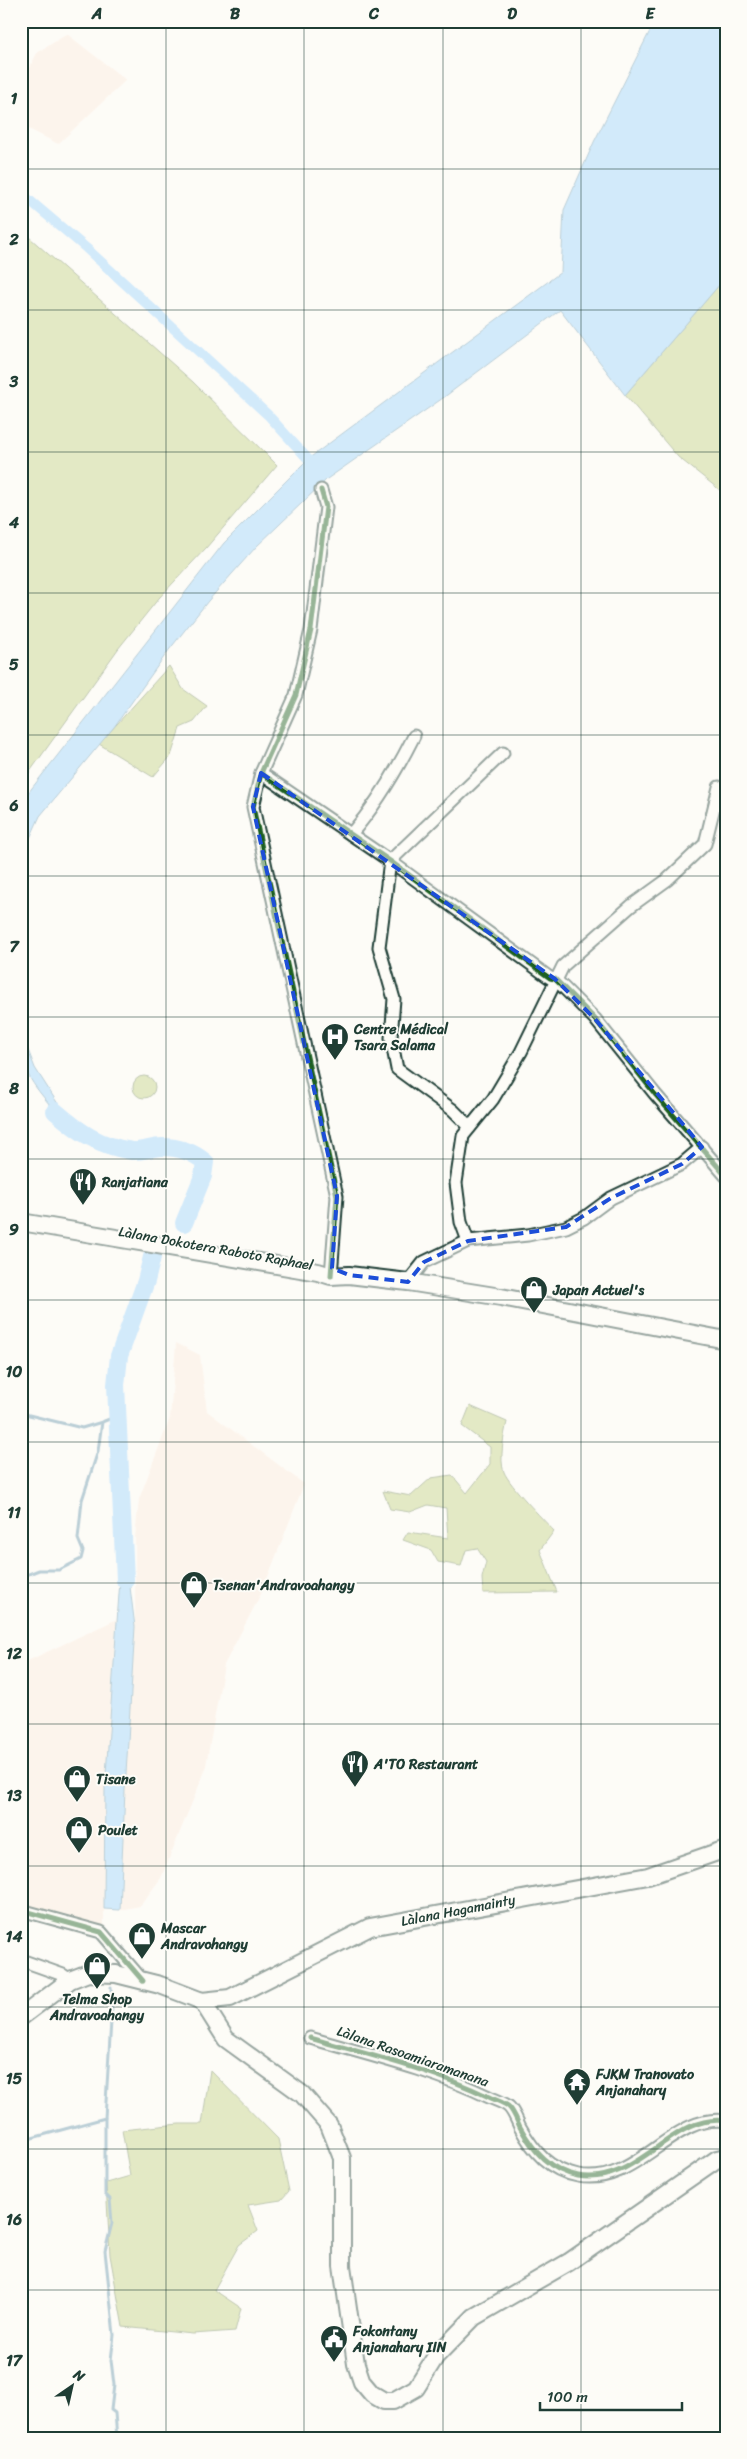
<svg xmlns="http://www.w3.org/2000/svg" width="747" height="2459" font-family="Sriracha,sans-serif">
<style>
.built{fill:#fbecde}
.green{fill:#c4d387;stroke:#72885e}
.water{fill:#9ed5fd;stroke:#6b98ad}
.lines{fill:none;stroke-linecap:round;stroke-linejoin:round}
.stream{stroke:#6b98ad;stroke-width:3}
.canal{stroke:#9ed5fd;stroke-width:10}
.river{stroke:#9ed5fd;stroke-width:18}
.minor-casing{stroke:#1f3d34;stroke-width:15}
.secondary-casing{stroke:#1f3d34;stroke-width:20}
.minor{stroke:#fdfcf7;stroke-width:11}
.secondary{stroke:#fdfcf7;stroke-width:16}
.cycleway-casing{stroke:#fdfcf7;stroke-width:8}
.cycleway{stroke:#1b5e20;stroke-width:5}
.marked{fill:none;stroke:#1d4ed8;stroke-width:4;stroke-dasharray:10 6;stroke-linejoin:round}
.grid{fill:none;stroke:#1f3d34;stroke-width:1;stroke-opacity:0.55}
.labels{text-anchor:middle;stroke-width:4;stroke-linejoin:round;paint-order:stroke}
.poi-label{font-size:14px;font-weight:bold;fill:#1f3d34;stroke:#fdfcf7;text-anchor:start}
.street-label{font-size:14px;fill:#1f3d34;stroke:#fdfcf7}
.neatline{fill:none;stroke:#1f3d34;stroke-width:2}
.grid-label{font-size:16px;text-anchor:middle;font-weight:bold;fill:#1f3d34}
</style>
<rect width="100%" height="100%" fill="#fdfcf7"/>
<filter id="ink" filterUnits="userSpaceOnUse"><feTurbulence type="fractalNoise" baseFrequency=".02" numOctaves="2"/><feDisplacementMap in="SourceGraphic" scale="10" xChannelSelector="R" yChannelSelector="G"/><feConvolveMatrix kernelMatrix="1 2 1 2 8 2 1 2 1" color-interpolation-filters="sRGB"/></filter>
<g filter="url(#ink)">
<g class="built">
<path d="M67,34L126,80L58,144L21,125V84L37,53Z"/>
<path d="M176,1343L200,1355L207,1411L304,1484L262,1592L224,1665L205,1771L161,1878L140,1906L120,1910L125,1790L135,1627V1537L139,1499L170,1418Z"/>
<path d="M117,1619L105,1788L104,1926L21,1903V1664Z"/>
</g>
<g class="green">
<path d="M21,230L193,382L277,465L206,548L159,598L118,649L21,784Z"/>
<path d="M726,277V495L678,457L625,395Z"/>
<path d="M169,666L183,689L207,706L194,722L180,728L171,756L153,777L99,744Z"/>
<circle cx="144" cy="1087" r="11"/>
<path d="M470,1406L507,1422C504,1434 499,1460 504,1472C510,1486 542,1518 554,1531L540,1550L557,1592L483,1593L482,1578L486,1562L477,1548L466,1550L461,1566L438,1562L431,1550L403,1540L408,1532L448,1538L446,1508L428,1505L410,1512L390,1509L383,1491L411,1496L431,1478L452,1475L467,1493L490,1464V1447L462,1426Z"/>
<path d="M210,2070L278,2139L289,2191L281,2200L248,2205L258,2231L239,2245L214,2290L241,2308L235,2331L193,2334L123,2327L110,2255L106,2183L130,2176L122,2130L179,2124H202Z"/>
</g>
<g class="water">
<path d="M655,21H726V277L625,395L560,310L443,398L327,479L256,547L208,601L169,650L114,727L40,816L21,858V802L224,543L308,459L561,272L564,210L594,142Z"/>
<path d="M21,1032L35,1068L60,1107L55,1111C30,1081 21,1072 21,1032Z"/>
<path d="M129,1579L135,1627L125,1790L120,1910L104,1909L105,1788L120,1580Z"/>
</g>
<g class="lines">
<g class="stream">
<path d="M21,1413L82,1428L102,1422"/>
<path d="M21,1577L39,1570H59L81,1559L83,1551L78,1539L82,1500L98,1451L102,1422L117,1416"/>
<path d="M105,2118V2194L110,2199L112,2223L105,2251L114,2335L111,2360L114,2385L111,2410L115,2413L117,2438"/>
<path d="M21,2141L105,2118L112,2005L111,1987"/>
</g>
<path class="canal" d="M21,193L86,248L268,415L308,459"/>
<g class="river">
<path d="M55,1111C79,1132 99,1146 132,1151C142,1152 152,1147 162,1147C179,1147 193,1152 205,1162L203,1176L184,1223"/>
<path d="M125,1580L116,1385L119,1356L146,1281L152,1257"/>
</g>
<defs>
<g id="minor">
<path d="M321,490L326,507L311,630L296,695L261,773L253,807L337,1196L331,1276"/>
<path d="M261,773L390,861L550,978L555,979L595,1019L655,1094L726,1176"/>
<path d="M351,834C377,804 396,772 414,736"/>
<path d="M470,1127L453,1110L397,1069L391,1038L394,999L379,947L390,861L503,753"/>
<path d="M468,1241L461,1222L456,1183L463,1136L493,1099L521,1052L563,966L631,906L667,880L705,844L719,787"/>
<path d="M408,1282L424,1262L468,1241L528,1235L566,1227L584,1218L611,1198L682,1164L702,1147"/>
<path d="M21,1910L101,1932L143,1981"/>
<path d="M21,1960L63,1975L70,1980"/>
<path d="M310,2038C369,2055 433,2070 489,2097C495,2100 505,2103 509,2107C514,2112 517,2121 520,2127C534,2152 549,2170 578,2176C637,2187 673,2112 726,2121"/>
</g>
<g id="secondary">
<path d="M21,1222L318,1272L331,1276L349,1275L408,1282L501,1297L726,1340"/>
<path d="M202,2001L226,2039L302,2094L329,2125L342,2158V2266L356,2364L362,2382L372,2394L384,2401H393L416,2388L436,2356L474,2317L569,2262L717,2159L726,2157"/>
<path d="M21,2017L70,1980L88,1973L116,1974L160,1985L202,2001L230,1998L370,1927L648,1876L726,1849"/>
</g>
</defs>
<use href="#minor" class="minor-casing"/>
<use href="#secondary" class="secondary-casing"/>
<use href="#minor" class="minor"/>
<use href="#secondary" class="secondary"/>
<defs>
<g id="cycleway">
<path d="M321,490L326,507L311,630L296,695L261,773L253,807L337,1196L331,1276"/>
<path d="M261,773L390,861L550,978L555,979L595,1019L655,1094L726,1176"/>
<path d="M21,1910L101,1932L143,1981"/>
<path d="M310,2038C369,2055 433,2070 489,2097C495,2100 505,2103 509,2107C514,2112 517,2121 520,2127C534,2152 549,2170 578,2176C637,2187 673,2112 726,2121"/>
</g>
</defs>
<use href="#cycleway" class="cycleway-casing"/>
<use href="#cycleway" class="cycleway"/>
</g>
</g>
<path d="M0 0H747V2459H0ZM261,773L555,979L595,1019L702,1147L682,1164L611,1198L566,1227L468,1241L424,1262L408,1282L349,1275L332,1268L337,1196L253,807Z" fill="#fdfcf7" fill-opacity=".55" fill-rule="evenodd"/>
<path class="marked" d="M261,773L555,979L595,1019L702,1147L682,1164L611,1198L566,1227L468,1241L424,1262L408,1282L349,1275L332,1268L337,1196L253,807Z"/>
<path class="grid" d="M166,21V2438M304,21V2438M443,21V2438M581,21V2438M21,169H726M21,310H726M21,452H726M21,593H726M21,735H726M21,876H726M21,1017H726M21,1159H726M21,1300H726M21,1442H726M21,1583H726M21,1724H726M21,1866H726M21,2007H726M21,2149H726M21,2290H726"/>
<defs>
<symbol id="hospital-pin" viewBox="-11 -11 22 30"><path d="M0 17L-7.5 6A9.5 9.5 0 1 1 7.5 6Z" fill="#1f3d34" stroke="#fdfcf7"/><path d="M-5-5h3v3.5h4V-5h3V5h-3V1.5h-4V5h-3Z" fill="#fff"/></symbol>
<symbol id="restaurant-pin" viewBox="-11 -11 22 30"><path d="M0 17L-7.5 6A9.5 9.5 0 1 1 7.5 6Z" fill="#1f3d34" stroke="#fdfcf7"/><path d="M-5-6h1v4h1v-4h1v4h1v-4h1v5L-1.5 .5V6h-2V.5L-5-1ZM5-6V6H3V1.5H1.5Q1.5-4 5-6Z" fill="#fff"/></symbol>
<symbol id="shop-pin" viewBox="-11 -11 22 30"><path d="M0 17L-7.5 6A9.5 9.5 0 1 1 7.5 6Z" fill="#1f3d34" stroke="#fdfcf7"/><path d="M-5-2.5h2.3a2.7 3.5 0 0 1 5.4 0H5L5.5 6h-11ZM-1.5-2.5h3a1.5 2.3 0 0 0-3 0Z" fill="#fff"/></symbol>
<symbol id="temple-pin" viewBox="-11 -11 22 30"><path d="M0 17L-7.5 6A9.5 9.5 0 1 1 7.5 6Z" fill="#1f3d34" stroke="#fdfcf7"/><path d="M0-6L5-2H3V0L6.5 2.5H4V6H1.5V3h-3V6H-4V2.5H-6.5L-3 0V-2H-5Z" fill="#fff"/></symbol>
<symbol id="civic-pin" viewBox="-11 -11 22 30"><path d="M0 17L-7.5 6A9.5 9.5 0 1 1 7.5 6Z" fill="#1f3d34" stroke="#fdfcf7"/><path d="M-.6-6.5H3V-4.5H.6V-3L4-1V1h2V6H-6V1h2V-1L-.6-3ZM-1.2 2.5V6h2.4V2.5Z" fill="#fff"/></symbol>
</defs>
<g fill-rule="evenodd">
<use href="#hospital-pin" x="319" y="1021" width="32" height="43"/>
<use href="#restaurant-pin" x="67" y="1166" width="32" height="43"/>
<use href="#shop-pin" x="518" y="1274" width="32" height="43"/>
<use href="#shop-pin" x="178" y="1569" width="32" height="43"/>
<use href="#restaurant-pin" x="339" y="1748" width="32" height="43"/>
<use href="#shop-pin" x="61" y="1763" width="32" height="43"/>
<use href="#shop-pin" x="63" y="1814" width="32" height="43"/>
<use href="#shop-pin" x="126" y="1920" width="32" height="43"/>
<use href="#shop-pin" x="81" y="1950" width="32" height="43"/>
<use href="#temple-pin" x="561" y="2066" width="32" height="43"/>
<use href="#civic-pin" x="318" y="2323" width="32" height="43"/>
</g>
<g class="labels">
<g class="poi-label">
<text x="354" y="1034">Centre Médical<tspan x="354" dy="16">Tsara Salama</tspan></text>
<text x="102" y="1187">Ranjatiana</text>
<text x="553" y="1295">Japan Actuel's</text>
<text x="213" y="1590">Tsenan'Andravoahangy</text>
<text x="374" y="1769">A'TO Restaurant</text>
<text x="96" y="1784">Tisane</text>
<text x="98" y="1835">Poulet</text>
<text x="161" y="1933">Mascar<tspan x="161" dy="16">Andravohangy</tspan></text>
<text x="97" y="2004" text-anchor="middle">Telma Shop<tspan x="97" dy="16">Andravoahangy</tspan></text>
<text x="596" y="2079">FJKM Tranovato<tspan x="596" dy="16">Anjanahary</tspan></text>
<text x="353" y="2336">Fokontany<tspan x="353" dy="16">Anjanahary IIN</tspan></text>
</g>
<g class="street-label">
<text transform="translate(216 1248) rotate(10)" y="5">Làlana Dokotera Raboto Raphael</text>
<text transform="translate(458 1910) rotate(-11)" y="5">Làlana Hagamainty</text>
<text transform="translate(413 2056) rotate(19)" y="5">Làlana Rasoamiaramanana</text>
</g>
</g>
<rect width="747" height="2459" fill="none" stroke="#fdfcf7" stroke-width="55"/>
<g transform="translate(72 2386) rotate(34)" stroke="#fdfcf7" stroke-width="4" paint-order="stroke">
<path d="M0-4L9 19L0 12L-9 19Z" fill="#1f3d34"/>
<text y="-8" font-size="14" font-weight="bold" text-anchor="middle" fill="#1f3d34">N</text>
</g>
<path d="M540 2402v8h142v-8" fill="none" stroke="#1f3d34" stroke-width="2.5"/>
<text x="547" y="2402" font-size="15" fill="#1f3d34" stroke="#fdfcf7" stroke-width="4" paint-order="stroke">100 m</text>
<rect x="28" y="28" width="692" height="2404" class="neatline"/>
<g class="grid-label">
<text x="97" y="19">A</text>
<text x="235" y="19">B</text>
<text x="374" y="19">C</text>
<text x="512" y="19">D</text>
<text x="650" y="19">E</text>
<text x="14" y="104">1</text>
<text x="14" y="245">2</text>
<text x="14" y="387">3</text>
<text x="14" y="528">4</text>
<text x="14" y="670">5</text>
<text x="14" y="811">6</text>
<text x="14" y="952">7</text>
<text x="14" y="1094">8</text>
<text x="14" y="1235">9</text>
<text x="14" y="1377">10</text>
<text x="14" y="1518">11</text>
<text x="14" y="1659">12</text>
<text x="14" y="1801">13</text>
<text x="14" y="1942">14</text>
<text x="14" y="2084">15</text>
<text x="14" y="2225">16</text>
<text x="14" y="2366">17</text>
</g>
</svg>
